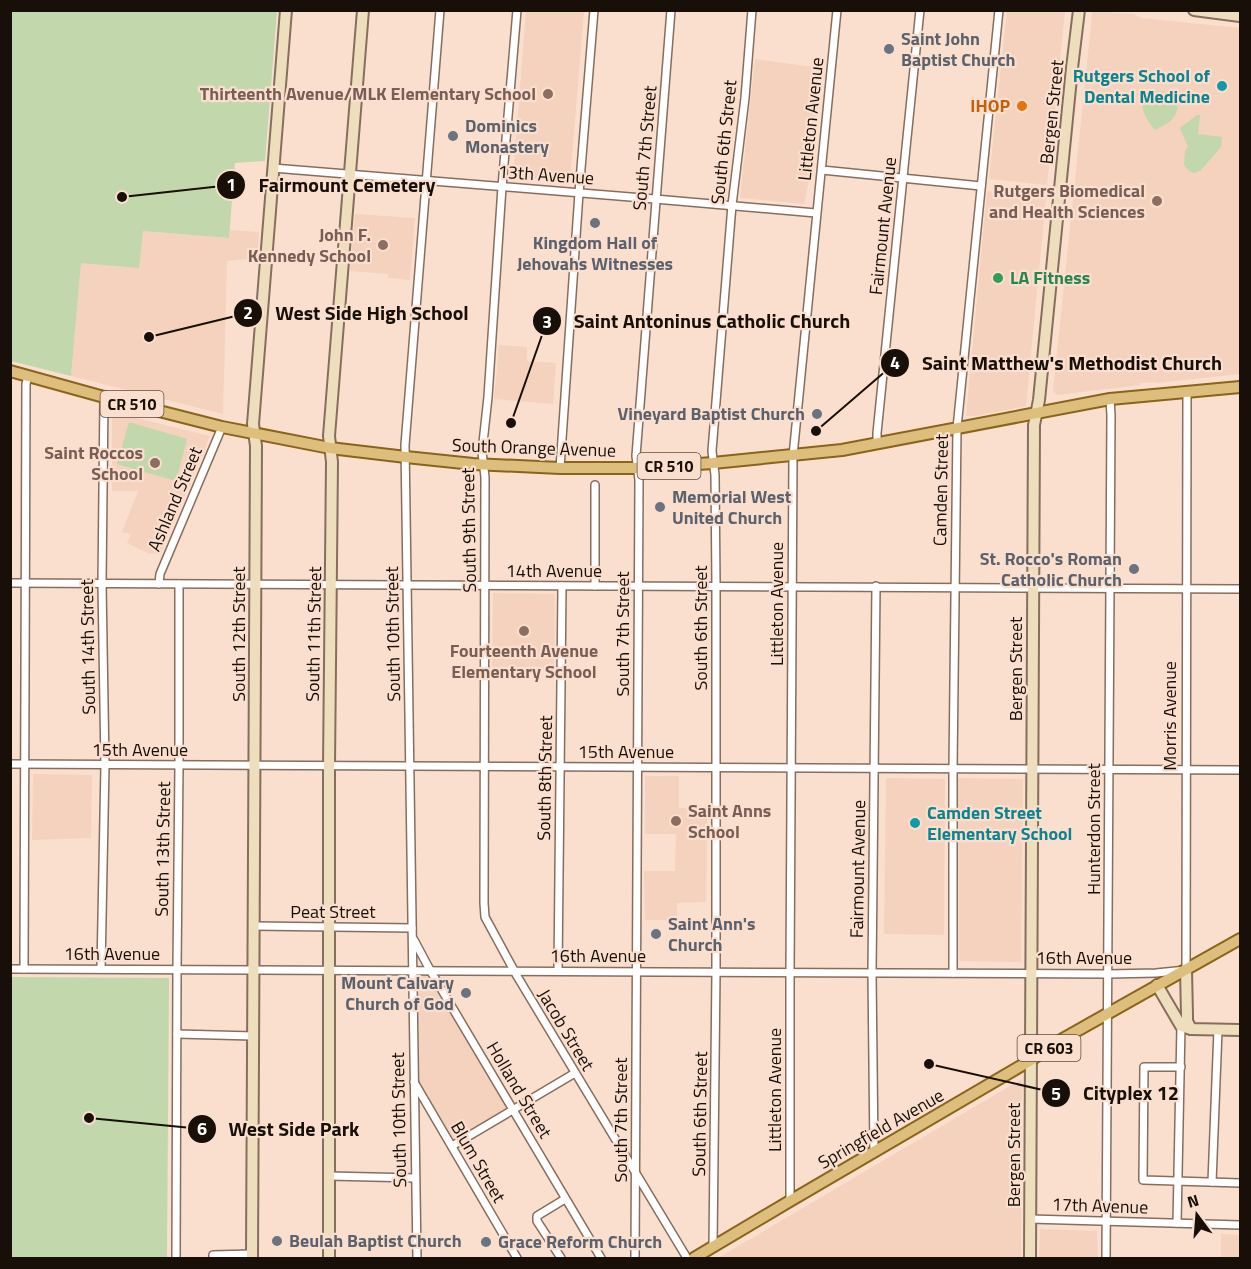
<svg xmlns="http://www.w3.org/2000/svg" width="1251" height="1269" font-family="'Titillium Web',sans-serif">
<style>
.built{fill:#f4d2bd}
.green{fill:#c2d7ab}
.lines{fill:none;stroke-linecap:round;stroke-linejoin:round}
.street-casing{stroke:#866e5f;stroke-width:10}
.secondary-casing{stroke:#866e5f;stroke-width:14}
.primary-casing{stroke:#89641b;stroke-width:14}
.street{stroke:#fff;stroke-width:7}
.secondary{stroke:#eedebd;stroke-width:10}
.primary{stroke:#ddbe7c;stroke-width:10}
.worship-dot{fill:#6b7280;stroke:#fadfce;stroke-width:2}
.culture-dot{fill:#0f9aa8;stroke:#fadfce;stroke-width:2}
.education-dot{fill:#8d6e63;stroke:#fadfce;stroke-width:2}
.food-dot{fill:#e8710a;stroke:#fadfce;stroke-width:2}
.leisure-dot{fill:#2e9e5b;stroke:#fadfce;stroke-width:2}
.labels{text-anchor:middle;stroke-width:4.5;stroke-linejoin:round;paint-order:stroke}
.shield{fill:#fadfce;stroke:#5c4d44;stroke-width:1.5}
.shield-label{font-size:16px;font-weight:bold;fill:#180f09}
.worship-label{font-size:18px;font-weight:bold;fill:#5b616d;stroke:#fadfce;text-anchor:start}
.culture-label{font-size:18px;font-weight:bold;fill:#0d838f;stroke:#fadfce;text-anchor:end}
.education-label{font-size:18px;font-weight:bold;fill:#785e54;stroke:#fadfce;text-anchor:end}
.food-label{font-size:18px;font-weight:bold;fill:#c56008;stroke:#fadfce;text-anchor:end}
.street-label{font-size:18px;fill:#180f09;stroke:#fadfce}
.leisure-label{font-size:18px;font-weight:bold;fill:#27864d;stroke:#fadfce;text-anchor:start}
.leader{fill:none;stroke:#180f09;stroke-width:2}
.callout-dot{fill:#180f09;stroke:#fadfce;stroke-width:2}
.mark-label{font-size:18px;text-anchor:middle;font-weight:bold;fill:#fff}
.callout-label{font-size:20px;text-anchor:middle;font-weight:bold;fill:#180f09;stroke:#fadfce;stroke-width:4.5;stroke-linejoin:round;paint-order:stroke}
</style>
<rect width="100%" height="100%" fill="#fadfce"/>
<g class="built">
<path d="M526,11H584L570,182L513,177Z"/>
<path d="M1007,11H1065L1047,185L989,179Z"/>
<path d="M1095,11L1133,14L1141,18L1240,28V374L1157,383L1154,382L1140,383V385L1057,395L1053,391L1091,25L1092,12Z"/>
<path d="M755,59L820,68L810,176L804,204L740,198Z"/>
<path d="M987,191L1046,198L1026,406L976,416H966Z"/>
<path d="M355,214L415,218L410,280L388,278V274L350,271Z"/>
<path d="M230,230L259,232L257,258L227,261L223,414L71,376L81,263L143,231L229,238Z"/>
<path d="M499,345L527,347V361L556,363L553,404L494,399Z"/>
<path d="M112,412L210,436L160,555L151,553L150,554L127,543L131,534L122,532L138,491H112Z"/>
<path d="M493,593L555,594L554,668H492Z"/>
<path d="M33,774L92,775L91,838L32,840Z"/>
<path d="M645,776H679V808H707L706,902L677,903V922L667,923L666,920H645L644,871H675L676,834H645Z"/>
<path d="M886,778L945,779L944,935L884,934Z"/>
<path d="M958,778L1023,779L1021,962L959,961Z"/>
<path d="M413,971H429L512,1110L452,1145L415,1080Z"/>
<path d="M1022,1079L1021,1258H718L930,1133Z"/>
<path d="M1040,1229L1097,1231L1098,1258H1039Z"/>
<path d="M1221,1234L1240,1235V1258H1221Z"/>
</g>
<g class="green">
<path d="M11,10L277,11L265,161L235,163L229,238L143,231L139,268L81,263L71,376L11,361Z"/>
<path d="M1157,91L1175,93L1179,97C1177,117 1174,121 1155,130C1144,117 1133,98 1157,91Z"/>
<path d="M1197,115H1200L1198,134L1222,137L1221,147L1200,171L1194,173L1189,171L1184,165L1185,151L1188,147L1180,128Z"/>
<path d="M129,422L187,439L176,481L117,464Z"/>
<path d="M11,977L169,978L167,1258H11Z"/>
</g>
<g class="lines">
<defs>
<g id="street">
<path d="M517,10L502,187L488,397L482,452L485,477L484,903L485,917L517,976L687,1258"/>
<path d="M273,168L655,199L816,213"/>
<path d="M822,170L981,186"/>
<path d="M877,444V433L920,10"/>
<path d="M560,468L579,193L594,10"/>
<path d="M10,583L1240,589"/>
<path d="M159,584L160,574L222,427"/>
<path d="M595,586V485"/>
<path d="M10,764L1240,770"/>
<path d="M254,926L412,928"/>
<path d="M414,940L430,970L601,1258"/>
<path d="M10,969L1109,974L1156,973L1186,970L1187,393"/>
<path d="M24,969L26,384L28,376"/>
<path d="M101,969L105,765L102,584L104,397"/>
<path d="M558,971L562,586"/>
<path d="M953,973V768L957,428L999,10"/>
<path d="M177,1034L253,1036"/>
<path d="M1181,1067H1144L1143,1180L1240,1183"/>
<path d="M414,1082L517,1258"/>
<path d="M452,1146L575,1073"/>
<path d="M874,1152L872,973L876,586"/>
<path d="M329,1176L415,1178"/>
<path d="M1212,1182L1218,1030"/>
<path d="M790,1201V972L793,456L837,10"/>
<path d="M1030,1219L1240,1225"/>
<path d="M1177,1223L1181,1026"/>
<path d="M713,1247L716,972V586L715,475L712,451L732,205L745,98L752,10"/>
<path d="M176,1258L177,969L179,765V584"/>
<path d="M213,1258V1255L252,1254"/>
<path d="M417,1258L405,445L440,10"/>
<path d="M561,1258L537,1221V1216L565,1199"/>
<path d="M635,1258L639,480L636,456L671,10"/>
<path d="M1106,1258L1111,415L1110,399"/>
</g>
<g id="secondary">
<path d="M1194,10L1240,16"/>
<path d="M1186,970L1187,1015V1021L1191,1029"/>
<path d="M1157,985L1181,1026L1191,1029L1240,1030"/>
<path d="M252,1258L256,446L253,424L286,10"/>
<path d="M329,1258V766L332,462L329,436L363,10"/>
<path d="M1030,1258L1034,425L1039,400L1072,68L1079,10"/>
</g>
<g id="primary">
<path d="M10,371L104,397L222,427L330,448L406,457L473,464L560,468H637L713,463L842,450L1110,399L1240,387"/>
<path d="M694,1258L790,1201L1031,1060L1059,1041L1240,939"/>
</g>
</defs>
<use href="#street" class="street-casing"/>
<use href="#secondary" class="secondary-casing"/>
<use href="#primary" class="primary-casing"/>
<use href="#street" class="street"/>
<use href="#secondary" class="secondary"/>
<use href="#primary" class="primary"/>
</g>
<g class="worship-dot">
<circle cx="889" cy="49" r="6"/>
<circle cx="453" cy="136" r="6"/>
<circle cx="595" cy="223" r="6"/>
<circle cx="817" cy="414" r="6"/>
<circle cx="660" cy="507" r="6"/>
<circle cx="1134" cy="569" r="6"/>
<circle cx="656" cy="934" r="6"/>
<circle cx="466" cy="993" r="6"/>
<circle cx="277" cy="1241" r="6"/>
<circle cx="486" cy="1242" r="6"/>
</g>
<g class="culture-dot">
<circle cx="1222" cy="86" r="6"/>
<circle cx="915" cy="823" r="6"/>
</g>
<g class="education-dot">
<circle cx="548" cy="94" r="6"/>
<circle cx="1157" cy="201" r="6"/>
<circle cx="383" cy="245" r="6"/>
<circle cx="155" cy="463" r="6"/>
<circle cx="524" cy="631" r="6"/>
<circle cx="676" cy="821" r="6"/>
</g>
<circle class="food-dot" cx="1022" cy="106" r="6"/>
<circle class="leisure-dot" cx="998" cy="278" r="6"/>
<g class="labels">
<g class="shield">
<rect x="100.5" y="391" width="63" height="26" rx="4.5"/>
<rect x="637.5" y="453" width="63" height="26" rx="4.5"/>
<rect x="1017.5" y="1035" width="63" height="26" rx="4.5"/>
</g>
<g class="shield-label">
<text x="132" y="410">CR 510</text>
<text x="669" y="472">CR 510</text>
<text x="1049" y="1054">CR 603</text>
</g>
<g class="worship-label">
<text x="901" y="45">Saint John<tspan x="901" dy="21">Baptist Church</tspan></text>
<text x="465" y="132">Dominics<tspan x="465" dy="21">Monastery</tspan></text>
<text x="595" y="249" text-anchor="middle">Kingdom Hall of<tspan x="595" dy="21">Jehovahs Witnesses</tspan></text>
<text x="805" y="420" text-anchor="end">Vineyard Baptist Church</text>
<text x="672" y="503">Memorial West<tspan x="672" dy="21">United Church</tspan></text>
<text x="1122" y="565" text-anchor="end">St. Rocco's Roman<tspan x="1122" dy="21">Catholic Church</tspan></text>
<text x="668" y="930">Saint Ann's<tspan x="668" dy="21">Church</tspan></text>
<text x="454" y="989" text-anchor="end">Mount Calvary<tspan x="454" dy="21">Church of God</tspan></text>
<text x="289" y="1247">Beulah Baptist Church</text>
<text x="498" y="1248">Grace Reform Church</text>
</g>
<g class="culture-label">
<text x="1210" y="82">Rutgers School of<tspan x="1210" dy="21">Dental Medicine</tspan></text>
<text x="927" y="819" text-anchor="start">Camden Street<tspan x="927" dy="21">Elementary School</tspan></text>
</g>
<g class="education-label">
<text x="536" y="100">Thirteenth Avenue/MLK Elementary School</text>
<text x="1145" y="197">Rutgers Biomedical<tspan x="1145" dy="21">and Health Sciences</tspan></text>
<text x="371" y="241">John F.<tspan x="371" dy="21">Kennedy School</tspan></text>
<text x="143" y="459">Saint Roccos<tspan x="143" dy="21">School</tspan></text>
<text x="524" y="657" text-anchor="middle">Fourteenth Avenue<tspan x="524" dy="21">Elementary School</tspan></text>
<text x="688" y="817" text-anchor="start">Saint Anns<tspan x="688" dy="21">School</tspan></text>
</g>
<g class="food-label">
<text x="1010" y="112">IHOP</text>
</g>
<g class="street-label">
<text transform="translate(1052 112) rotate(-84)" y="6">Bergen Street</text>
<text transform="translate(811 119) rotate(-84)" y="6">Littleton Avenue</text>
<text transform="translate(724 142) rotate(-84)" y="6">South 6th Street</text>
<text transform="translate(645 148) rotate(-85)" y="6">South 7th Street</text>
<text transform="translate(546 175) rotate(4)" y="6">13th Avenue</text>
<text transform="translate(883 226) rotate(-84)" y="6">Fairmount Avenue</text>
<text transform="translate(534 448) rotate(2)" y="6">South Orange Avenue</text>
<text transform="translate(941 490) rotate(-89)" y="6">Camden Street</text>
<text transform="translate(175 499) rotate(-67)" y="6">Ashland Street</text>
<text transform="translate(469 530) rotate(-91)" y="6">South 9th Street</text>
<text x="554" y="577">14th Avenue</text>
<text transform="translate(777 604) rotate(-90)" y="6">Littleton Avenue</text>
<text transform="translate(701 628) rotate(-90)" y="6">South 6th Street</text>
<text transform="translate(239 634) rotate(-90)" y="6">South 12th Street</text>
<text transform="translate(314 634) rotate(-89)" y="6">South 11th Street</text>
<text transform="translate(393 634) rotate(-91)" y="6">South 10th Street</text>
<text transform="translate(623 634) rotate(-90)" y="6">South 7th Street</text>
<text transform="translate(88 647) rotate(-91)" y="6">South 14th Street</text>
<text transform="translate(1016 669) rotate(-90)" y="6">Bergen Street</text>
<text transform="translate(1170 716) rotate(-90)" y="6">Morris Avenue</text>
<text x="140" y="756">15th Avenue</text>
<text x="626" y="758">15th Avenue</text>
<text transform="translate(545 778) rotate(-89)" y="6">South 8th Street</text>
<text transform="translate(1094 829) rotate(-90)" y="6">Hunterdon Street</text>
<text transform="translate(163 849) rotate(-89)" y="6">South 13th Street</text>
<text transform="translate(858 869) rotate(-89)" y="6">Fairmount Avenue</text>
<text x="333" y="918">Peat Street</text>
<text x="112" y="960">16th Avenue</text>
<text x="598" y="962">16th Avenue</text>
<text x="1084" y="964">16th Avenue</text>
<text transform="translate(566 1030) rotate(59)" y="6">Jacob Street</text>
<text transform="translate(519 1090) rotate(59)" y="6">Holland Street</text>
<text transform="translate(775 1090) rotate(-90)" y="6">Littleton Avenue</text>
<text transform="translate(700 1114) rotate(-89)" y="6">South 6th Street</text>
<text transform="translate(399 1120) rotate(-91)" y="6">South 10th Street</text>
<text transform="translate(621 1120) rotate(-90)" y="6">South 7th Street</text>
<text transform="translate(881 1129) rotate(-30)" y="6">Springfield Avenue</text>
<text transform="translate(1014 1155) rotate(-90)" y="6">Bergen Street</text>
<text transform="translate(478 1162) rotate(60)" y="6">Blum Street</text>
<text transform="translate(1100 1206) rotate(2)" y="6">17th Avenue</text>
</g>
<g class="leisure-label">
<text x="1010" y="284">LA Fitness</text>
</g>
</g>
<path class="leader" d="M122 197L231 185M149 337L248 313M511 423L547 321M816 431L895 363M929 1064L1056 1093M89 1118L202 1129"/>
<g class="callout-dot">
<circle cx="122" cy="197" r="6"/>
<circle cx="149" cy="337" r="6"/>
<circle cx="511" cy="423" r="6"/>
<circle cx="816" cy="431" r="6"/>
<circle cx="929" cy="1064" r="6"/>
<circle cx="89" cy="1118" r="6"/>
<circle cx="231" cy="185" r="15"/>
<circle cx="248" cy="313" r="15"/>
<circle cx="547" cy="321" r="15"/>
<circle cx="895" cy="363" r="15"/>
<circle cx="1056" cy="1093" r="15"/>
<circle cx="202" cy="1129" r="15"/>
</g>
<g class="mark-label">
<text x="231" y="191">1</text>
<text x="248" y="319">2</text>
<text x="547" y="328">3</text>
<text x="895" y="369">4</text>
<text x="1056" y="1100">5</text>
<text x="202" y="1135">6</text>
</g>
<g class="callout-label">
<text x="347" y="192">Fairmount Cemetery</text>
<text x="372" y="320">West Side High School</text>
<text x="712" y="328">Saint Antoninus Catholic Church</text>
<text x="1072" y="370">Saint Matthew's Methodist Church</text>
<text x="1131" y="1100">Cityplex 12</text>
<text x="294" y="1136">West Side Park</text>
</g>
<rect width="1251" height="1269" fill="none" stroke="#180f09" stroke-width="24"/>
<g transform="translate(1197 1215) rotate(344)" stroke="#fadfce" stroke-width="4.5" paint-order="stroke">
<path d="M0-4.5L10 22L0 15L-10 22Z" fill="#180f09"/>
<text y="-9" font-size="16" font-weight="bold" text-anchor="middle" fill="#180f09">N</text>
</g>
</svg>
